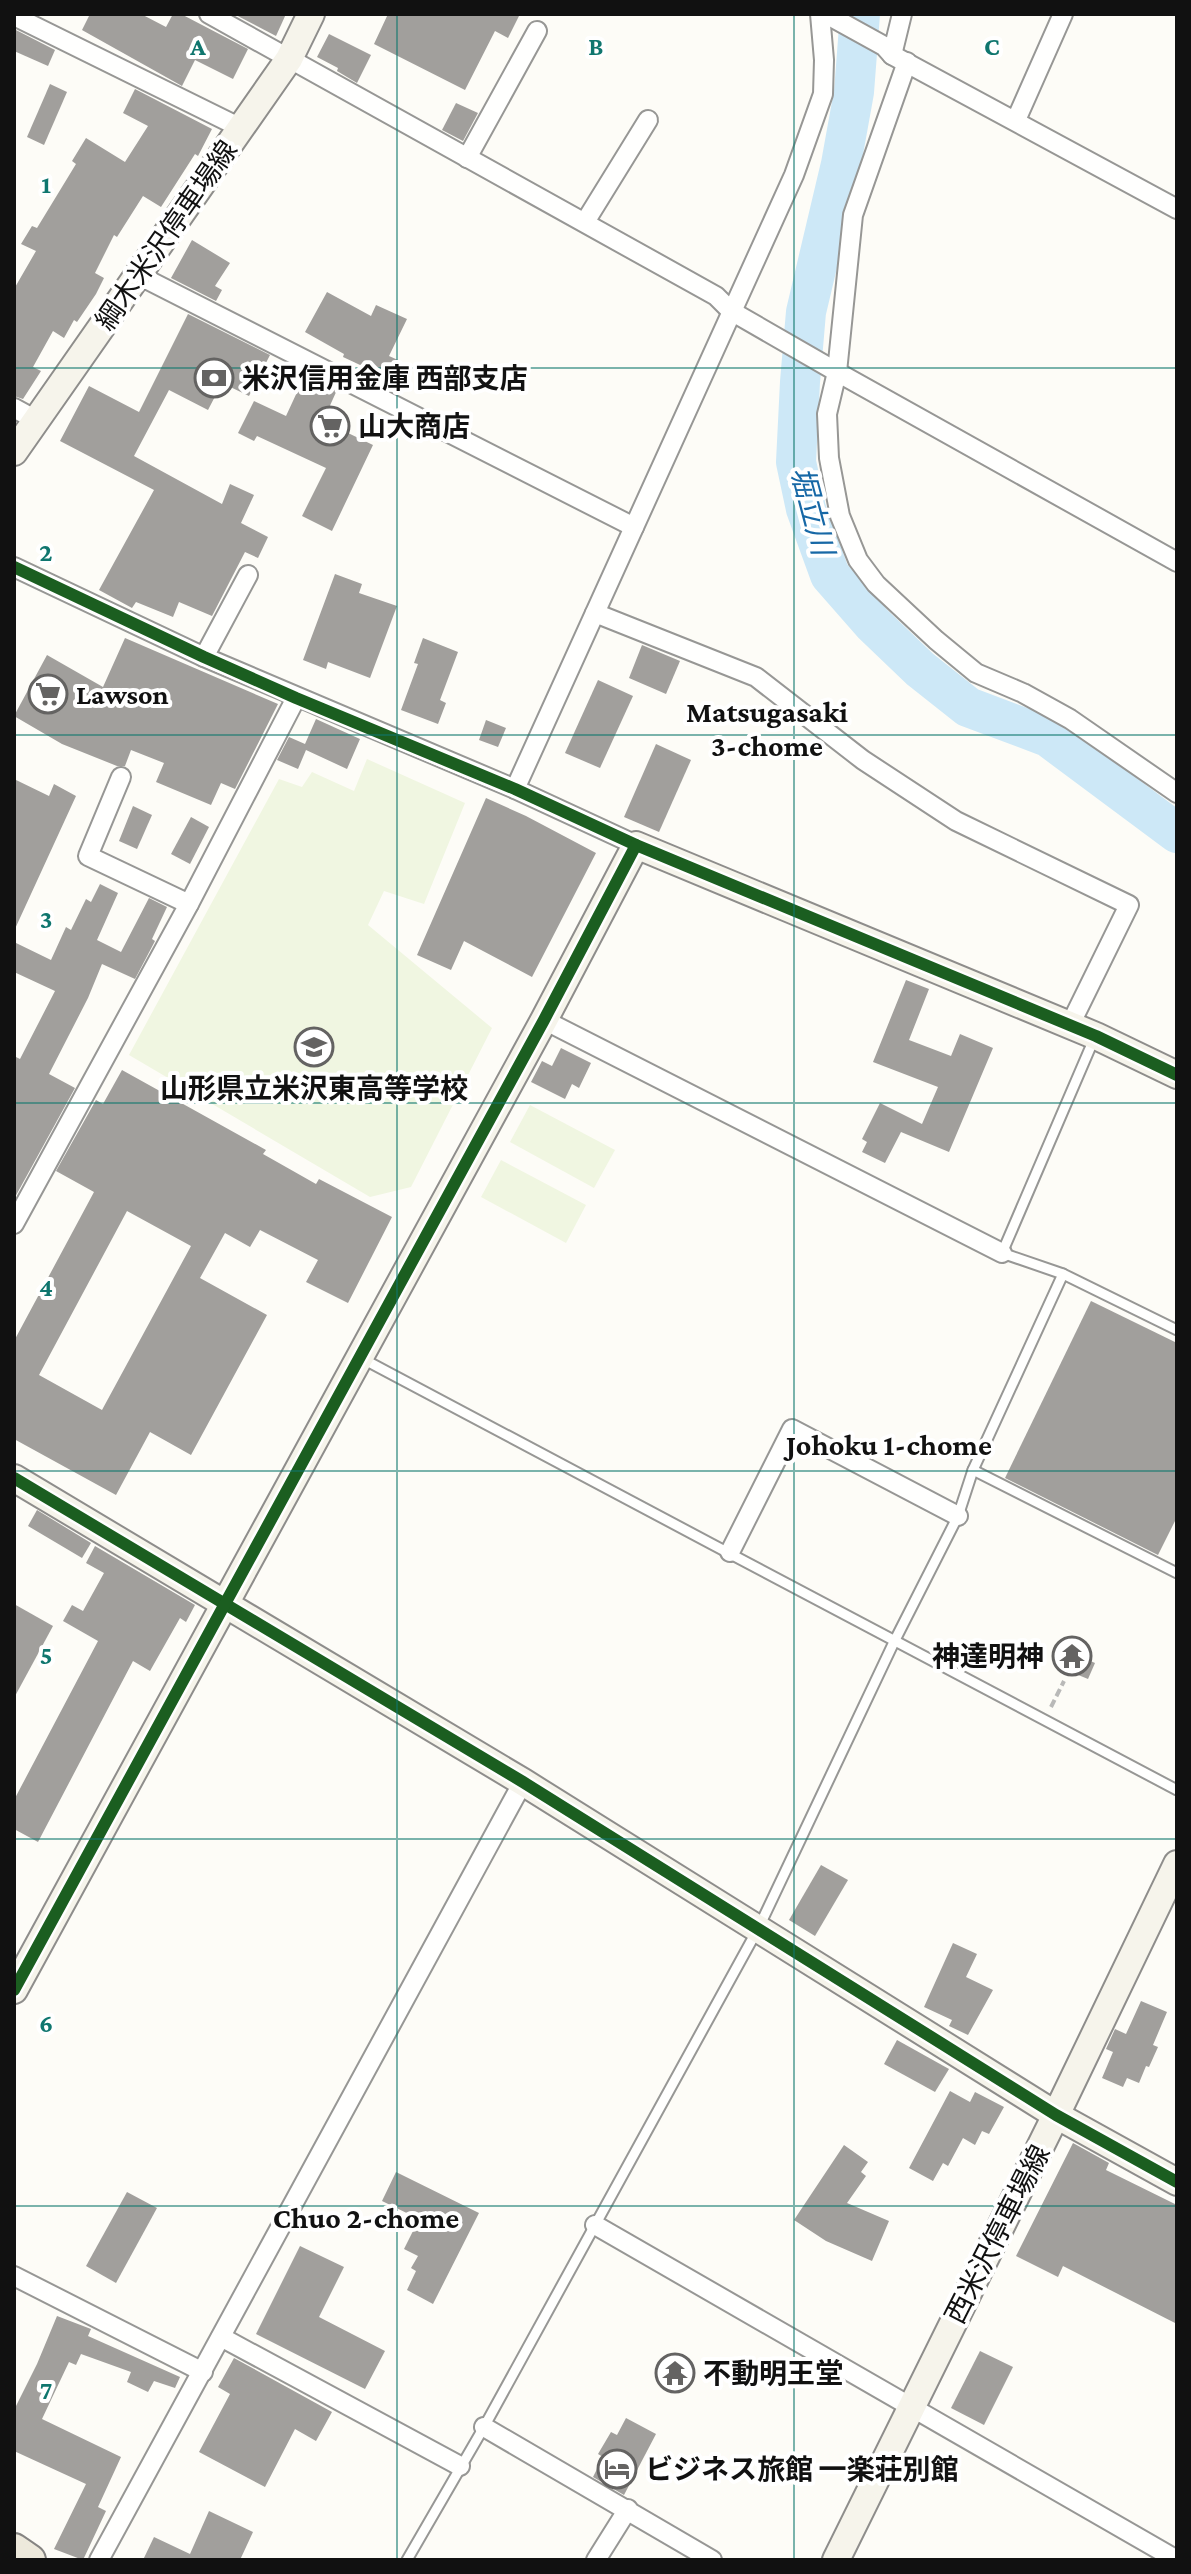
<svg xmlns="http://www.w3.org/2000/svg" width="1191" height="2574" font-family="'Crimson Pro','Noto Sans JP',serif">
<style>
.pitch{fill:#f0f6e1}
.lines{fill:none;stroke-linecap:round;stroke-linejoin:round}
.river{stroke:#cde8f7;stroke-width:40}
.building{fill:#a19f9c;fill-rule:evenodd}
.lane-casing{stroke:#979795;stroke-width:13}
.street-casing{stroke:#979795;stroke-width:22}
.secondary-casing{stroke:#8e8d8b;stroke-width:30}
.primary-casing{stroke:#858482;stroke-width:34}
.path{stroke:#b9b9b8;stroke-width:4;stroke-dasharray:8 4;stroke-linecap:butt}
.lane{stroke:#fffffe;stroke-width:9}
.street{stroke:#fffffe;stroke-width:18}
.secondary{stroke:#f6f4eb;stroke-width:26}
.primary{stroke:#ede9dc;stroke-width:30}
.cycleway-casing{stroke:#fff;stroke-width:17}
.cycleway{stroke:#1b5e20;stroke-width:12}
.grid{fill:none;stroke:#0f766e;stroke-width:2;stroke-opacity:0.55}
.labels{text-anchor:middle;stroke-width:8;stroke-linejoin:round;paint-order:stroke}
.street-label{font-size:28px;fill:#111;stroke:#fff}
.poi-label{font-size:28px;font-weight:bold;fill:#111;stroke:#fff;text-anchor:start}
.water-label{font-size:30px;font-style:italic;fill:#1768a6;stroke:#fff}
.neighbourhood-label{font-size:30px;font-weight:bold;fill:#111;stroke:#fff}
.grid-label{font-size:26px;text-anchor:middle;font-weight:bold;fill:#0f766e;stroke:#fff;stroke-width:8;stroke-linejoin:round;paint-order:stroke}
</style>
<rect width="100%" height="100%" fill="#fdfcf7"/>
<g class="pitch">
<path d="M367,759L465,803L424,904L384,891L368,925L492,1028L411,1187L370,1197L129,1055L279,779L302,787L312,772L354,791Z"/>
<path d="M530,1105L615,1150L594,1188L510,1142Z"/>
<path d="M501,1160L586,1205L566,1243L481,1197Z"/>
</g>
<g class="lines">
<path class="river" d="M860,14L854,92L841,164L806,312L800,382L796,462L806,509L830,575L873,624L920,669L968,707L1048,737L1177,833"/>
</g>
<g class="building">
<path d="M90,14H141L166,27L173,14H181L248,49L233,79L195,60L182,86L82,30Z"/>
<path d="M234,14H286L276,36Z"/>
<path d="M388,14H520L508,38L495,31L465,90L374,44Z"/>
<path d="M14,29L55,50L48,66L14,51Z"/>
<path d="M329,34L371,55L357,83L337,71L338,68L317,57Z"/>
<path d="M50,84L67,92L44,145L27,137Z"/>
<path d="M135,89L212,129L198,156L195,154L161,207L143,196L117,237L114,235L95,273L104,278L96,294L77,322L74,320L64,338L53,331L33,367L41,371L23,399L14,396V289L36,251L21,244L32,226L37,228L76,164L72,161L86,138L125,162L148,126L123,113Z"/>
<path d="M456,103L478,113L463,141L442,130Z"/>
<path d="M192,240L230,263L215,286L222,290L216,301L171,278Z"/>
<path d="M327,292L371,316L376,305L407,319L389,356L398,360L390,379L343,357L344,354L305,332Z"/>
<path d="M188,314L270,355L249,396L222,383L208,410L169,390L134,456L222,504L230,484L254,495L241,523L268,537L258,558L245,552L212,616L179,602L173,617L136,602L132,608L99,590L154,490L60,441L89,386L139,412Z"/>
<path d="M305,375L337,390L323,421L373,445L332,531L302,516L326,468L257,436L254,441L238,433L254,401L286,416Z"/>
<path d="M335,574L362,584L359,593L397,606L370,678L328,662L326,669L303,660Z"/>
<path d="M125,638L278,704L235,789L221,783L211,805L156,782L164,763L131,750L125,766H117L62,744L14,716L47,655L103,687Z"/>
<path d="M423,638L458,652L440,700L446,703L438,724L401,710L418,664L414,663Z"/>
<path d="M642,645L680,661L666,694L629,678Z"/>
<path d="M598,680L633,696L600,768L565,753Z"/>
<path d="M316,719L360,739L347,769L306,750L298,769L277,760L289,737L305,744Z"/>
<path d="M486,720L506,728L498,747L479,740Z"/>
<path d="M656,744L691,760L659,832L624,817Z"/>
<path d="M14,779L49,796L54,784L76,796L14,931Z"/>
<path d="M486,798L526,816L596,853L532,977L464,941L451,970L417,955Z"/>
<path d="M133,806L152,815L137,849L119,841Z"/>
<path d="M191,817L209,827L190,864L171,854Z"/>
<path d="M100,884L118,893L97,940L121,952L149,898L167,907L152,939L155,941L135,979L102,964L88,998L49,1074L75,1088L14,1199V1056L20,1059L55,991L14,972V942L51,960L66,927L71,930L86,899L91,902Z"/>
<path d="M906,980L929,989L909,1040L951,1056L960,1034L993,1048L949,1152L901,1132L885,1163L862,1152L867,1142L862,1139L880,1103L922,1124L938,1087L873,1062Z"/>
<path d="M561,1048L591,1063L579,1088L572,1084L565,1099L531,1082L542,1061L552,1066Z"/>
<path d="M122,1070L266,1150L263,1154L316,1184L319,1179L392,1217L348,1303L306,1282L318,1260L260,1230L250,1247L225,1233L200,1278L267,1315L191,1455L150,1432L116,1495L14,1439V1341L94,1192L56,1171L96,1100L103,1104ZM127,1211L191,1246L102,1410L39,1375Z"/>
<path d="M1091,1301L1177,1343V1517L1158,1555L1005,1478Z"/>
<path d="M37,1510L91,1543L82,1558L28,1526Z"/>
<path d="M95,1546L195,1605L186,1622L180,1618L150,1671L133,1661L38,1842L14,1829V1800L98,1641L63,1621L72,1605L83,1611L104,1573L86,1563Z"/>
<path d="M14,1604L53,1626L14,1698Z"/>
<path d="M1061,1648L1095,1663L1088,1679L1054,1665Z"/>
<path d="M821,1865L848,1880L815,1936L789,1920Z"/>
<path d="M953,1943L977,1954L966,1977L993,1990L968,2035L949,2026L952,2020L924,2007Z"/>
<path d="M1141,2001L1167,2012L1153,2045L1158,2047L1149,2067L1146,2066L1139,2083L1127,2078L1123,2087L1102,2078L1113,2052L1106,2049L1115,2029L1126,2034Z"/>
<path d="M897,2040L949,2069L935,2092L884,2064Z"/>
<path d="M950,2091L970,2102L975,2092L1004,2107L989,2134L982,2131L975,2145L963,2138L948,2166L943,2163L933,2181L909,2168Z"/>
<path d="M1073,2143L1109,2163L1106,2170L1177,2205V2324L1063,2266L1058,2277L1016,2256Z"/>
<path d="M844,2145L868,2162L861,2172L866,2176L847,2203L889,2221L872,2261L826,2241L794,2220Z"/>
<path d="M396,2172L479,2213L433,2304L407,2290L416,2271L411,2268L418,2256L404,2249L419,2219L382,2201Z"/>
<path d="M127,2192L157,2208L116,2283L86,2266Z"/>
<path d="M300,2246L344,2267L319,2317L385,2351L365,2389L256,2334Z"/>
<path d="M57,2316L91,2329L88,2336L180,2377L175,2388L154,2381L148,2392L127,2382L131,2372L81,2354L76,2365L69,2362L42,2419L121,2457L98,2507L106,2511L83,2560L54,2549L86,2484L14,2451V2410L37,2364Z"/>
<path d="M980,2351L1013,2367L984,2425L951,2408Z"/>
<path d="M234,2358L332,2412L316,2441L295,2429L265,2487L199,2452L230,2394L218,2387Z"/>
<path d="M626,2418L656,2434L624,2495L593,2477L603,2457L598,2454L611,2432L617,2435Z"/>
<path d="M209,2511L253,2532L240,2560H143L154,2537L190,2554Z"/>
</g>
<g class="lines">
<defs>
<g id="lane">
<path d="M1094,1039L1002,1253L1063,1274L1177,1330"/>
<path d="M363,1359C635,1502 904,1648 1177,1790"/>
<path d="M973,1470L1177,1573"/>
<path d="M407,2560L484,2427L759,1927L894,1642L958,1516L973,1470L1063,1274"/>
</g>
<g id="street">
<path d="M209,14L716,296L731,311L837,372L1177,562"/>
<path d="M826,14L884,46L892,55L1177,209"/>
<path d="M14,16L241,128"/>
<path d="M892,55L902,14"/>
<path d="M907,62L853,215L837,372L827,414L829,458L840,516L858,560L876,584L936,640L976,673L1023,693L1070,719L1177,793"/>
<path d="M1016,120L1063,14"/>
<path d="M467,158L537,31"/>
<path d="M585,222L648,120"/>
<path d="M138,275L634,527"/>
<path d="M14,408L36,420"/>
<path d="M14,567L204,657L515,789L636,845"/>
<path d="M595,613L756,677L863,760L956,821L1129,905L1070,1025"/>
<path d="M204,657L248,575"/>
<path d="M121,777L88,856L189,904"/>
<path d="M515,789L794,175L823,94L824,60L820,14"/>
<path d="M544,1020L1002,1253"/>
<path d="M14,1224L189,904L296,698"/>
<path d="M730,1552L792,1429L958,1516"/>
<path d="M595,2225L1177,2560"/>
<path d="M14,2276L203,2372"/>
<path d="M221,2337L460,2466"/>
<path d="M484,2427L712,2560"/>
<path d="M99,2560L523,1782"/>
<path d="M596,2560L628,2509"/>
</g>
<g id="secondary">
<path d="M14,452L289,59L311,14"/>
<path d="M14,1478L523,1782L1056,2115L1177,2182"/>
<path d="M14,1990L544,1020L636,845L1096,1036L1177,1075"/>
<path d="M836,2560L1056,2115L1177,1864"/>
</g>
<path id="primary" d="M14,2549L30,2560"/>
</defs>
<use href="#lane" class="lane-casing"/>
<use href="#street" class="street-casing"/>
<use href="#secondary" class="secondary-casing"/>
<use href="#primary" class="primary-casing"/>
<path class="path" d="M1051,1707L1064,1681"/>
<use href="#lane" class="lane"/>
<use href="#street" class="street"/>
<use href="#secondary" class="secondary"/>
<use href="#primary" class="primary"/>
<defs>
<g id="cycleway">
<path d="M14,567L204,657L296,698L515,789L636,845L1096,1036L1177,1075"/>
<path d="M14,1478L523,1782L1056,2115L1177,2182"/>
<path d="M14,1990L544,1020L636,845"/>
</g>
</defs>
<use href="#cycleway" class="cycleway-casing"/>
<use href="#cycleway" class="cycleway"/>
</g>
<path class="grid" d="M397,14V2560M794,14V2560M14,368H1177M14,735H1177M14,1103H1177M14,1471H1177M14,1839H1177M14,2206H1177"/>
<defs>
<symbol id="bank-ring" viewBox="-11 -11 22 22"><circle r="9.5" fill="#fff" stroke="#646362" stroke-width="1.5"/><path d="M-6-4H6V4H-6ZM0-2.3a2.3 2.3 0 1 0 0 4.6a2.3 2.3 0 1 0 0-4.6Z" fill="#646362"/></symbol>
<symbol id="supermarket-ring" viewBox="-11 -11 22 22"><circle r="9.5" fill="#fff" stroke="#646362" stroke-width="1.5"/><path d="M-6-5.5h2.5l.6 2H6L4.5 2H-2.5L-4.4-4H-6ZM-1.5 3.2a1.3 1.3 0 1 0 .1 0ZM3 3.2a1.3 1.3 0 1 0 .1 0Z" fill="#646362"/></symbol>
<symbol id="school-ring" viewBox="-11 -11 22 22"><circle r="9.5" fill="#fff" stroke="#646362" stroke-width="1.5"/><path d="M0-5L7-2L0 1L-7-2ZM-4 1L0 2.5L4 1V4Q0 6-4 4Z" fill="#646362"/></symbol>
<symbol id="temple-ring" viewBox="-11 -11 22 22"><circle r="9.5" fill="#fff" stroke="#646362" stroke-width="1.5"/><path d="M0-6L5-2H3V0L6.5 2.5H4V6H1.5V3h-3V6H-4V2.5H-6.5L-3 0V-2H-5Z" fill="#646362"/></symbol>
<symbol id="hotel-ring" viewBox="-11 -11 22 22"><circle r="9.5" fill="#fff" stroke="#646362" stroke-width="1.5"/><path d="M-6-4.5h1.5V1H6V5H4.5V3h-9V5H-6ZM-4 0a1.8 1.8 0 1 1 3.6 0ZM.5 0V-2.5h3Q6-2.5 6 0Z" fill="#646362"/></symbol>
</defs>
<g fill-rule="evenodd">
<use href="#bank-ring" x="192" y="356" width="44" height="44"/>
<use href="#supermarket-ring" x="308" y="404" width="44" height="44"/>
<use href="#supermarket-ring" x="26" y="672" width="44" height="44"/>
<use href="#school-ring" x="292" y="1025" width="44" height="44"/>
<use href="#temple-ring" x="1050" y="1634" width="44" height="44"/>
<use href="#temple-ring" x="653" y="2351" width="44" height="44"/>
<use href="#hotel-ring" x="595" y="2447" width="44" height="44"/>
</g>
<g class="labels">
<g class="street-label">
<text transform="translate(166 235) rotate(-55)" y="10">綱木米沢停車場線</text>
<text transform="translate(997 2234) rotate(-63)" y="10">西米沢停車場線</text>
</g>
<g class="poi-label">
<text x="242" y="388">米沢信用金庫 西部支店</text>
<text x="358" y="436">山大商店</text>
<text x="76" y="704">Lawson</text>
<text x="314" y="1098" text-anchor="middle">山形県立米沢東高等学校</text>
<text x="1044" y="1666" text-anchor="end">神達明神</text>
<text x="703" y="2383">不動明王堂</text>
<text x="645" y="2479">ビジネス旅館 一楽荘別館</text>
</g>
<g class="water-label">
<text transform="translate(812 511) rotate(75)" y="10">堀立川</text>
</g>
<g class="neighbourhood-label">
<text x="767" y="722">Matsugasaki<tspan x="767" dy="34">3-chome</tspan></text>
<text x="889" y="1455">Johoku 1-chome</text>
<text x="366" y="2228">Chuo 2-chome</text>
</g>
</g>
<g class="grid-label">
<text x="198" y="55">A</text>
<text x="596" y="55">B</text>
<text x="992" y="55">C</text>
<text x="46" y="193">1</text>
<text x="46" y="561">2</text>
<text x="46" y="928">3</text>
<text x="46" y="1296">4</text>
<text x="46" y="1664">5</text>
<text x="46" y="2032">6</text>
<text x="46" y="2399">7</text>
</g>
<rect width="1191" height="2574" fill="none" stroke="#111111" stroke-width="32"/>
</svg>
